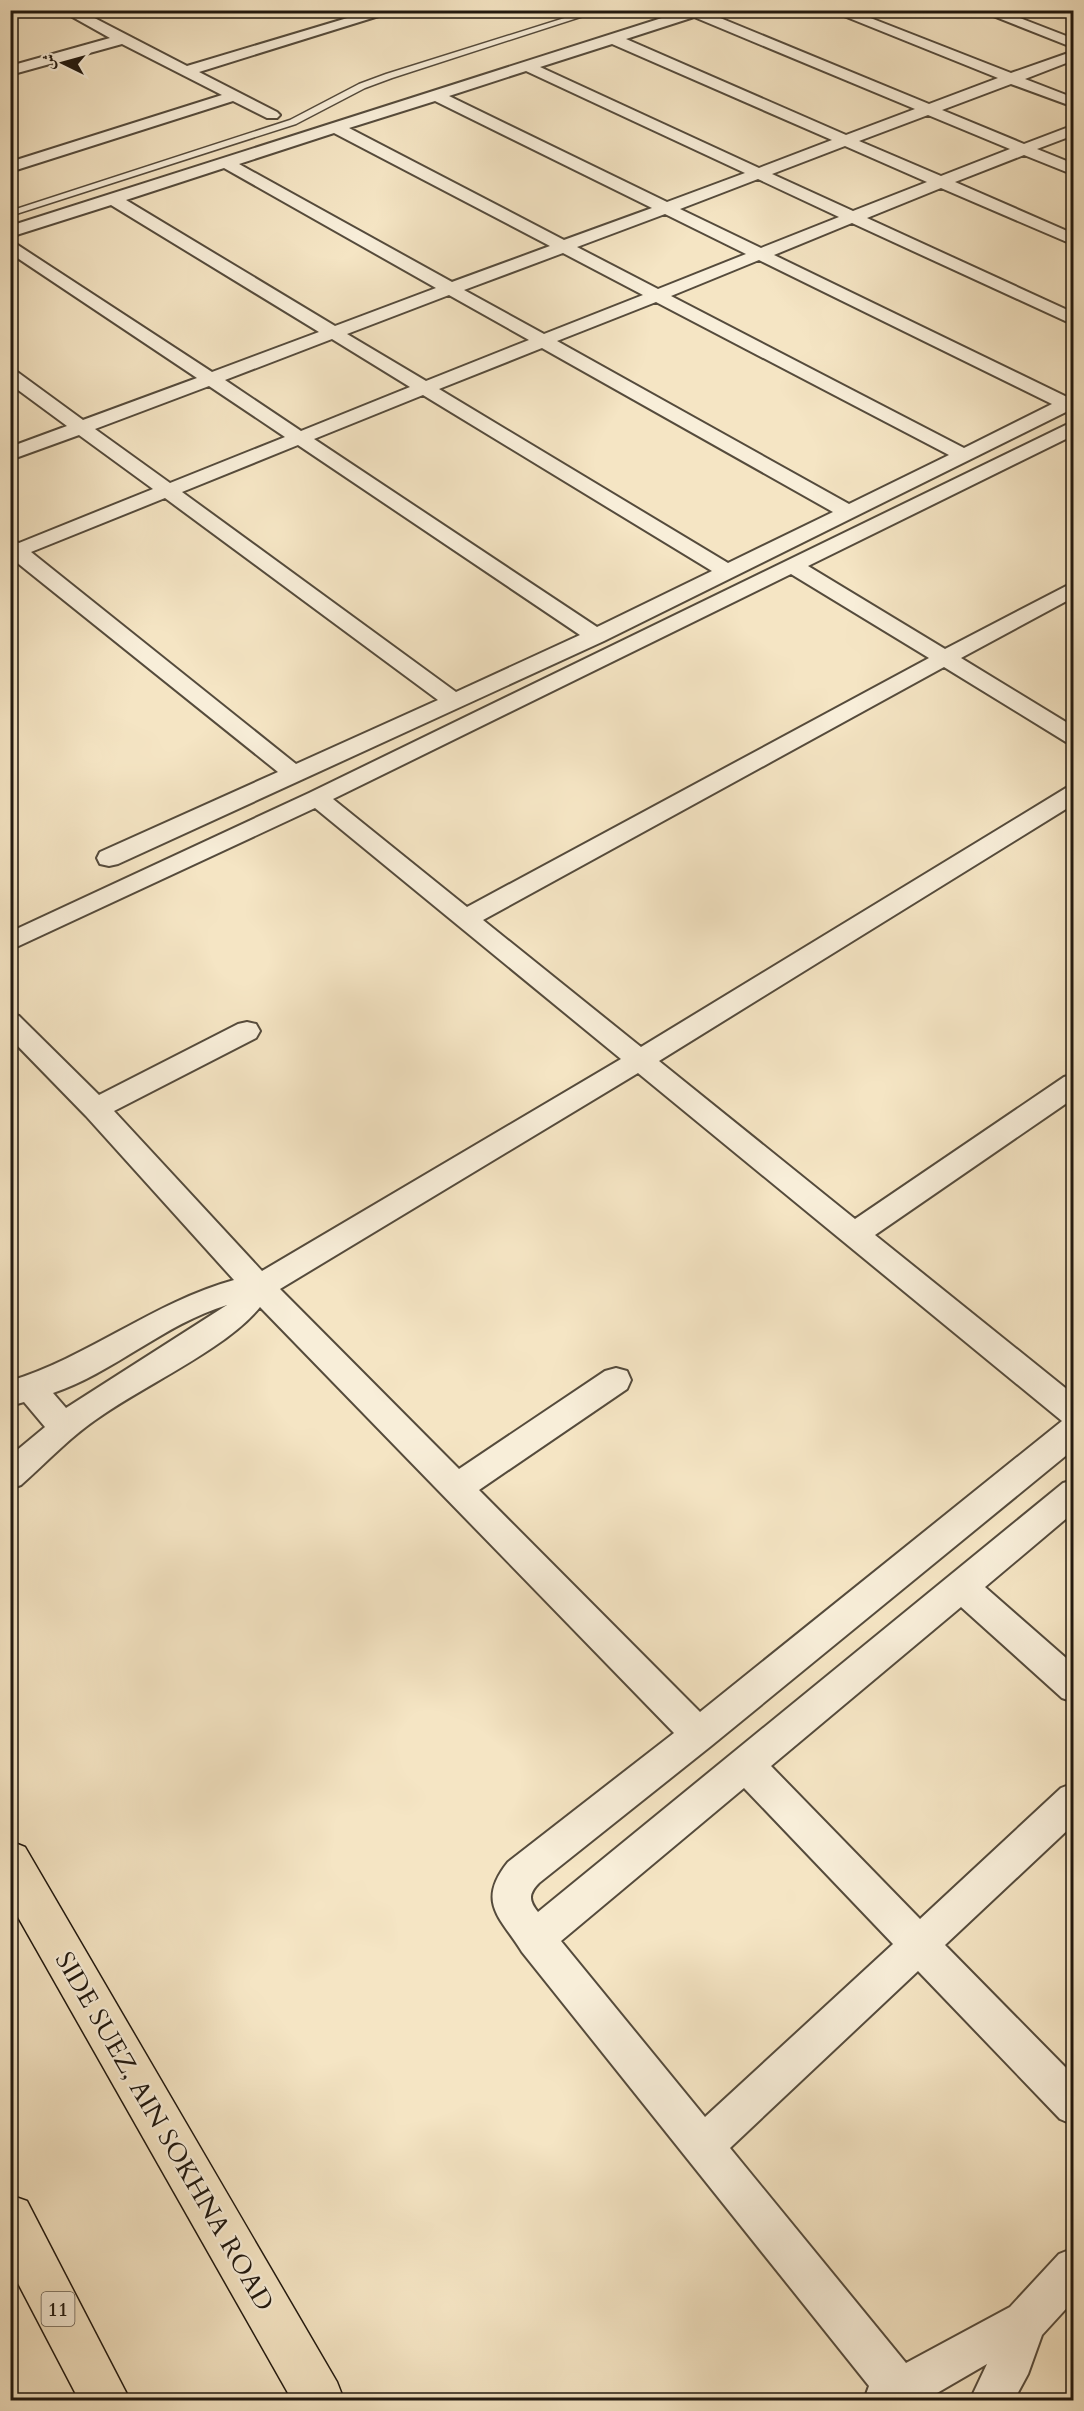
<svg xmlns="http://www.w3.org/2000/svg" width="1084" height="2411" font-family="Cardo,Amiri,serif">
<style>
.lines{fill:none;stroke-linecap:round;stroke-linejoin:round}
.lane-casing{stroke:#554b3c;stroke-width:3}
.street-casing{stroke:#554b3c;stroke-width:4}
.primary-casing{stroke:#20180f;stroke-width:3}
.highway-casing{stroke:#20180f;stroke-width:3}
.lane{fill:#f8eed9;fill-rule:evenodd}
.street{fill:#f8eed9;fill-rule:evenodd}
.primary{fill:#f5e5c4;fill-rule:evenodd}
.highway{fill:#f5e5c4;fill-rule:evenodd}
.labels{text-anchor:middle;stroke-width:4.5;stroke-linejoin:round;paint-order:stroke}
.shield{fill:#f8eed9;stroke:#61584c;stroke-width:1.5}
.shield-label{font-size:20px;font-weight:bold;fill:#20180f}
.near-street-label{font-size:26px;fill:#20180f;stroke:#f8eed9}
</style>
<rect width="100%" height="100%" fill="#f5e5c4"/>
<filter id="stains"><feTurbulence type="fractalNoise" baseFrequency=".00333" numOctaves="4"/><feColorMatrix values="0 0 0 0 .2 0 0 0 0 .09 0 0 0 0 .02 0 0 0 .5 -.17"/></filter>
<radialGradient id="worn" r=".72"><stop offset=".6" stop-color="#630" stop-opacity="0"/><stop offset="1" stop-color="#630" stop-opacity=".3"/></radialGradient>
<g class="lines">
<defs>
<path id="lane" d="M590,10H602L392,78L365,88L296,124L10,216V211L290,120L359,84L386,74Z"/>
<g id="street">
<path d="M60,10H79L187,66L374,10H398L199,72L277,112L280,115L277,118H267L233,101L10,172V162L222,95L122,44L10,75V66L110,38Z"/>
<path d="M687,10H710L708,13L929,104L998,78L829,10H850L1011,73L1074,51V60L1025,79L1074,98V107L1011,84L942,110L1024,144L1074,125V135L1037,149L1074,164V175L1024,155L955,182L1074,234V245L941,188L867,218L1074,313V325L852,223L774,255L1067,397L1074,396V408L604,641L118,864L109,866L100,864L97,858L100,852L278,772L10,557V540L19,543L153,489L79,435L10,460V447L67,426L10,384V370L16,371L83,420L197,378L10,253V240L212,372L319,332L111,205L10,237V226ZM694,17L915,109L846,135L626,39ZM612,44L832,140L759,168L540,67ZM526,71L745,173L667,202L449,96ZM435,101L652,208L564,240L349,128ZM928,115L1010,149L941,176L859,141ZM334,133L550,246L452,282L239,164ZM845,146L927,182L853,211L772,174ZM224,168L436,288L335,326L126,200ZM758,179L839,217L761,248L680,209ZM665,214L746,254L658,289L577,247ZM563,253L643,295L544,334L464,290ZM759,260L1052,404L964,448L671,296ZM449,295L529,340L426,381L347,334ZM656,302L949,455L849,504L557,341ZM332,339L410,387L301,431L225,380ZM542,348L833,512L728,563L439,389ZM209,386L285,437L170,483L95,429ZM423,395L712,571L597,627L314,439ZM298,445L580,635L456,692L182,492ZM165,498L438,700L296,764L31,552Z"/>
<path d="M978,10H999L1074,39V48Z"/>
<path d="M1074,421V435L808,566L945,649L1074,582V597L961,658L1074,727V744L1066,742L944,667L483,920L641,1047L1066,788L1074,786V804L659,1061L855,1219L1064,1077L1074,1074V1098L875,1235L1074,1395V1449L711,1746L539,1883C528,1894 529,1901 538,1912L1063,1483L1074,1480V1512L985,1587L1074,1665V1702L1062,1698L961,1607L771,1766L920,1919L1061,1788L1074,1783V1824L945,1945L1074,2076V2125L1060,2119L918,1971L730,2148L906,2363L1010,2307L1059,2254L1074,2248V2300L1042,2335L1028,2374L1014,2400H970L987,2364L925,2400H864L869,2386L522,1952C502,1919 475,1903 508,1862L674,1733L260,1307C227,1348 147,1384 101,1416C72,1435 47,1462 21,1485L10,1489V1456L45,1427L24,1402L10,1406V1381C89,1357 154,1302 234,1280L86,1116L10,1038V1013L19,1016L99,1095L238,1024L247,1022L256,1024L260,1031L256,1038L114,1111L262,1271L621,1059L315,808L10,950V932L309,793ZM791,574L929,658L467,907L333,799ZM638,1073L1062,1421L700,1712L479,1490L627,1389L631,1380L627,1371L616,1368L605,1371L459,1469L280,1289ZM227,1305L66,1408L53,1393C115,1372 164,1324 227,1305ZM744,1788L893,1944L705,2117L561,1941Z"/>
</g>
<path id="primary" d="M10,1841L25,1847L337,2382L344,2400H292L10,1903Z"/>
<path id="highway" d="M10,2195L27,2201L130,2400H79L10,2268Z"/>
</defs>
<use href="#lane" class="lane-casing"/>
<use href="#street" class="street-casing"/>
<use href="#primary" class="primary-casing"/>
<use href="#highway" class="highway-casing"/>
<use href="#lane" class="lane"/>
<use href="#street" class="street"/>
<use href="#primary" class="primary"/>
<use href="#highway" class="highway"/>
</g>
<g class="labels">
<rect class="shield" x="41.5" y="2292" width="33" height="34" rx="4.5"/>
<g class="shield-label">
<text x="58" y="2316">11</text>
</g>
<g class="near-street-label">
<text transform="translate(165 2131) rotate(60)" y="9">SIDE SUEZ, AIN SOKHNA ROAD</text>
</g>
</g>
<rect width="1084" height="2411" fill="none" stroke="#f5e5c4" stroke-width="36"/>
<rect x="12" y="12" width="1060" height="2387" fill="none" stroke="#20180f" stroke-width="3"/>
<rect x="18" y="18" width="1048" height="2375" fill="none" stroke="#20180f" stroke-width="1.5"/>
<g transform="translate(63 63) rotate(275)" stroke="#f8eed9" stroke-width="4.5" paint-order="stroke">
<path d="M0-4.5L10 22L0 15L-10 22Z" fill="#20180f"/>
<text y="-9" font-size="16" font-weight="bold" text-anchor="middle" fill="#20180f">ش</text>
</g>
<rect width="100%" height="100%" filter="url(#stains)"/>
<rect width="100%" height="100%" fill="url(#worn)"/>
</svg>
